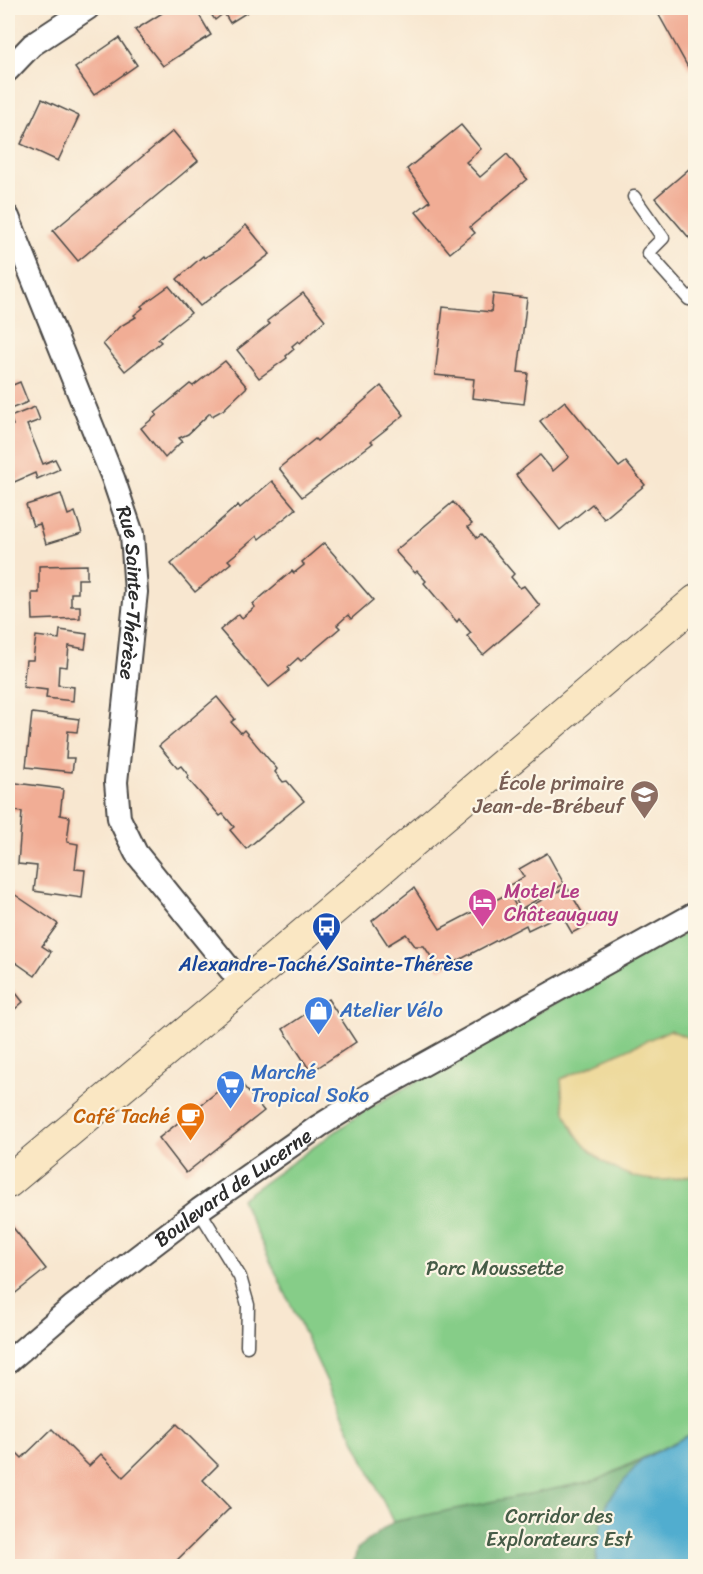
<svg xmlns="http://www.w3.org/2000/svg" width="703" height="1574" font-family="Sriracha,sans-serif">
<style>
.green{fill:#86cd88;stroke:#587c5a;stroke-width:1.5}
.forest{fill:#6cb074;stroke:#4c6e50;stroke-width:1.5}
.sand{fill:#eeda9e;stroke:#8c8264;stroke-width:1.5}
.water{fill:#51adcf;stroke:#3e6c7d;stroke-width:1.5}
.building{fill:#f1ad95}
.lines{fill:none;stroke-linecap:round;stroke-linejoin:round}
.lane-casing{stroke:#4a4744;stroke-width:15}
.street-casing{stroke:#4a4744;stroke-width:26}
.secondary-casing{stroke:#4a4744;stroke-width:34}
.lane{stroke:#fff;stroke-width:12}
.street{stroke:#fff;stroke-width:22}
.secondary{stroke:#fae7c3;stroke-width:32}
.labels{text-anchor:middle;stroke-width:4.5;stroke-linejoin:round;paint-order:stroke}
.street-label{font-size:20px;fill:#2b2b2b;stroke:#fcf5e5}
.education-label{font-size:20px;fill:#785e54;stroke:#fcf5e5;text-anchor:end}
.hotel-label{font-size:20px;fill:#b23c85;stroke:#fcf5e5;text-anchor:start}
.transit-label{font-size:20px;fill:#164399;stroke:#fcf5e5}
.shop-label{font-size:20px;fill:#366cbe;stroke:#fcf5e5;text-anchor:start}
.food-label{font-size:20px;fill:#c56008;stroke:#fcf5e5;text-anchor:end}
.park-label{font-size:20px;fill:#465c47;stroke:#fcf5e5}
</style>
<rect width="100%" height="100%" fill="#fcf5e5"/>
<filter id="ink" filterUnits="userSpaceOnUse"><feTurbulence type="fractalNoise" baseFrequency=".0167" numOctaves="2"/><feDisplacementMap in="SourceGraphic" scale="12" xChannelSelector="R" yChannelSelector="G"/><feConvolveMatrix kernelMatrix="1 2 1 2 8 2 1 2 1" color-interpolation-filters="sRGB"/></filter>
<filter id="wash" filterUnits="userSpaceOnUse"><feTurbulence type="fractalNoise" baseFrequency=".008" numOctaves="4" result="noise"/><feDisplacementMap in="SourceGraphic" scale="24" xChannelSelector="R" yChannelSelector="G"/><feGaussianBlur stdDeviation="1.35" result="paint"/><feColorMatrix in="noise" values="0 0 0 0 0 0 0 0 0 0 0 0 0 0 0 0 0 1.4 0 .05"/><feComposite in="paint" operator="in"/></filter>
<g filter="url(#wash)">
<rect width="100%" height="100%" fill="#f8e7d0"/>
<path class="green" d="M695,928V1432L598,1480L393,1522L241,1199L366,1110L581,988Z"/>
<path class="forest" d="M641,1460L608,1501L597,1541L596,1566H353L357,1549L393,1522L598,1480Z"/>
<path class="sand" d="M670,1030L693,1040L695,1044V1175C685,1176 674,1180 664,1180C621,1182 578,1152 565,1111C562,1101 562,1089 561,1079Z"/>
<path class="water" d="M695,1432V1566H596L597,1541L608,1501L641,1460Z"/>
<g id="blocks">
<g class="building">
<path d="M170,8H195L211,35L163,66L135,30Z"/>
<path d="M207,8H254L230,23L224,13L215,20Z"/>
<path d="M655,8H696V65L689,69Z"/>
<path d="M119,38L137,65L94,95L75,68Z"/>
<path d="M42,99L79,116L58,161L21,144Z"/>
<path d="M461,125L481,149L466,162L480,177L507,154L527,179L470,227L475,233L450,253L416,212L430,201L407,169Z"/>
<path d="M173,131L198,161L78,261L53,231Z"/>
<path d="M696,163V237L691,240L655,198Z"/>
<path d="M246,225L270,254L200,306L177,279L203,256L204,258L221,248Z"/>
<path d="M169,286L191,313L158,339L161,342L125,371L103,344L119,327L136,317L134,315L143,308L141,306Z"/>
<path d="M303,293L325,320L300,343L298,341L292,346L294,349L286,356L287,358L259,378L237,350L270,324L267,321Z"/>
<path d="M493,294L527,298L518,372L528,373L524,404L472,398L474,379L435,375L443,307L491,312Z"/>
<path d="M225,361L247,387L223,410L212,416L210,413L188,434L179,438L182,441L165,458L141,428L157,415L155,413L190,384L193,386Z"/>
<path d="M20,382L28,402L8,410V387Z"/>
<path d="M381,386L404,415L371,441L373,443L302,497L279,468L315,439L317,441Z"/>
<path d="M565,401L619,467L626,462L645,485L604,519L592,504L560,530L516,475L540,455L553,471L569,457L540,421Z"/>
<path d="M35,407L40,420L27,425L43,464L55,459L60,469L37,479L35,473L12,483L8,473V427L13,425L10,417Z"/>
<path d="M272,481L296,509L259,539L257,536L243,548L228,560L231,563L195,592L171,564L238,505L240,508Z"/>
<path d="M61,494L68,515L75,512L82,533L46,544L40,524L33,526L26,505Z"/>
<path d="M453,502L472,524L468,527L477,538L481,535L514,574L511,577L520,588L524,586L540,606L483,655L467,636L471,633L459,619L457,622L424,583L426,581L417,571L415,573L395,551Z"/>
<path d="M324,543L373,600L351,619L348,615L337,625L340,628L301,661L298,658L288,667L289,671L269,687L220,630L239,614L242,618L255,607L253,604L292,571L294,573L304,565L302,562Z"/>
<path d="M87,565V579H78V593H71V606H80V618L33,620L32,593H39V566Z"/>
<path d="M60,630L87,634L85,649L69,646L67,667L59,666L58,685L74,687L73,701L46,698L47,690L23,687L26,660H33L36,636L59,639Z"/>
<path d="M217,697L235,719L231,722L241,733L244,730L277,769L275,772L283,782L287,781L304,801L246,849L230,830L234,827L223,814L220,816L187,778L189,776L181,766L178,768L159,746Z"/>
<path d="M32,713L79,719L77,732L68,731L66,758H74L72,772L26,767Z"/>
<path d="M8,782L63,789L60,815L70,817L67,842L78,844L75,869L85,870L82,898L34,891L37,866L18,864L22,812L8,810Z"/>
<path d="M547,853L564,884L521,909L508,886L524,877L519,869Z"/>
<path d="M567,887L589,924L572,933L561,914L528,930L526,925L440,970L424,946H415L406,934L388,945L372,921L414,888L440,929L509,893L519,912Z"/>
<path d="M8,890L58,924L42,946L51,952L35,976L8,957Z"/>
<path d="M8,983L23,1002L8,1015Z"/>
<path d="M328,999L356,1042L311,1072L283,1029Z"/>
<path d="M236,1077L264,1111L186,1173L159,1138Z"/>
<path d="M11,1225L46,1269L8,1299V1228Z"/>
<path d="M177,1424L218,1465L203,1480L230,1508L171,1566H8V1454L13,1449L22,1458L52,1429L89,1466L101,1454L123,1477Z"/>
</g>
</g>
</g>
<g filter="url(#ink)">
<use href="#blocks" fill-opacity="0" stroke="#4a4744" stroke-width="1.5"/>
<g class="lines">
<defs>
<g id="lane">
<path d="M634,197L663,238L648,253L689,299L696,294"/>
<path d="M199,1210L240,1277L248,1305L247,1346"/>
</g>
<g id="street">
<path d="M8,70L32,45L88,8"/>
<path id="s1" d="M8,217L113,478L132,534L136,592L116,782L119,818L136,853L243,985"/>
<path id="s2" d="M8,1362L72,1307L199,1210L319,1126L372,1093L696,913"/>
</g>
<path id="secondary" d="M8,1182L265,967L696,601"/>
</defs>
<use href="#lane" class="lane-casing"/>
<use href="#street" class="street-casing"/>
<use href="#secondary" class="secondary-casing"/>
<use href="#lane" class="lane"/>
<use href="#street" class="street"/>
<use href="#secondary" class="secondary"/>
</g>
</g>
<defs>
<symbol id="school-pin" viewBox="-11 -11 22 30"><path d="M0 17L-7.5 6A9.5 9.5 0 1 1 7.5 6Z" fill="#8d6e63" stroke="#fcf5e5"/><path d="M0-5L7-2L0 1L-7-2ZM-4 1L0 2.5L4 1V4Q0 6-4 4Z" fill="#fff"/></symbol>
<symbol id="hotel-pin" viewBox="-11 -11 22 30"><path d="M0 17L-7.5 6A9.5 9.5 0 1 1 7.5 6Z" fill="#d1479c" stroke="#fcf5e5"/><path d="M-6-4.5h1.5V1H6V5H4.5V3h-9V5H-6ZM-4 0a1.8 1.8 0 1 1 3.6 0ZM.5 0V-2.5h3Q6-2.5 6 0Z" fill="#fff"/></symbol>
<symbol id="bus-pin" viewBox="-11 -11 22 30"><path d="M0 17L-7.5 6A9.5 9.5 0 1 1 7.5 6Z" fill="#1a4fb4" stroke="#fcf5e5"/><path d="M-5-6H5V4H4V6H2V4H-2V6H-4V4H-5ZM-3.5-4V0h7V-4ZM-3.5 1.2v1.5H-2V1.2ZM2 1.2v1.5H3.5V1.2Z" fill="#fff"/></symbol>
<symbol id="shop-pin" viewBox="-11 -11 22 30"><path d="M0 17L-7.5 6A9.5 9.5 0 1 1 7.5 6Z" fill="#3f7fe0" stroke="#fcf5e5"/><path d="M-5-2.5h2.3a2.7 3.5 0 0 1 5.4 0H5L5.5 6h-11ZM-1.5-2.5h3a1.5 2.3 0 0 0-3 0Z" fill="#fff"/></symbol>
<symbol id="supermarket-pin" viewBox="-11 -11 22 30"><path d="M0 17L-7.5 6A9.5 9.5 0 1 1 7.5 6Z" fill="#3f7fe0" stroke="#fcf5e5"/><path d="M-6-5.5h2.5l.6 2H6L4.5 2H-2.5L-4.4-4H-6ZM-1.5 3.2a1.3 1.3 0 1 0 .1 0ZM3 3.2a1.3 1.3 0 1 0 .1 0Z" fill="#fff"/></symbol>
<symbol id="cafe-pin" viewBox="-11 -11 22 30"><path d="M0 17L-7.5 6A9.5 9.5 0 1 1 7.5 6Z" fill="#e8710a" stroke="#fcf5e5"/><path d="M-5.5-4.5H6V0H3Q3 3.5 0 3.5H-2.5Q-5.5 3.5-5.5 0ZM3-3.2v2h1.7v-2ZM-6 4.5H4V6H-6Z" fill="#fff"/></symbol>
</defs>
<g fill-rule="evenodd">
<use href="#school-pin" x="628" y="778" width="33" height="45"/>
<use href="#hotel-pin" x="466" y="886" width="33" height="45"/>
<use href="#bus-pin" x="310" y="910" width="33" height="45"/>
<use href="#shop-pin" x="302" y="994" width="33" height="45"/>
<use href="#supermarket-pin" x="214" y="1068" width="33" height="45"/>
<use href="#cafe-pin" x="174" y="1100" width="33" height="45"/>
</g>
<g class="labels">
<g class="street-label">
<text dy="7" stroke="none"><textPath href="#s1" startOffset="399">Rue Sainte-Thérèse</textPath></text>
<text dy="7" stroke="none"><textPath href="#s2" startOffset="285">Boulevard de Lucerne</textPath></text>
</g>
<g class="education-label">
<text x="624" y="790">École primaire<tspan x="624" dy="23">Jean-de-Brébeuf</tspan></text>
</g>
<g class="hotel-label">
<text x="504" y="898">Motel Le<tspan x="504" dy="23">Châteauguay</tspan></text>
</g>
<g class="transit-label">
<text x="326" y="971">Alexandre-Taché/Sainte-Thérèse</text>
</g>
<g class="shop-label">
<text x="340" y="1017">Atelier Vélo</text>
<text x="251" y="1079">Marché<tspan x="251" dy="23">Tropical Soko</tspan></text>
</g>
<g class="food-label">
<text x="170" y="1123">Café Taché</text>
</g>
<g class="park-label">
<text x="495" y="1275">Parc Moussette</text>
<text x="559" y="1523">Corridor des<tspan x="559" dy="23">Explorateurs Est</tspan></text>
</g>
</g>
<rect width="703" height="1574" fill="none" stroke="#fcf5e5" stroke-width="30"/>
</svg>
